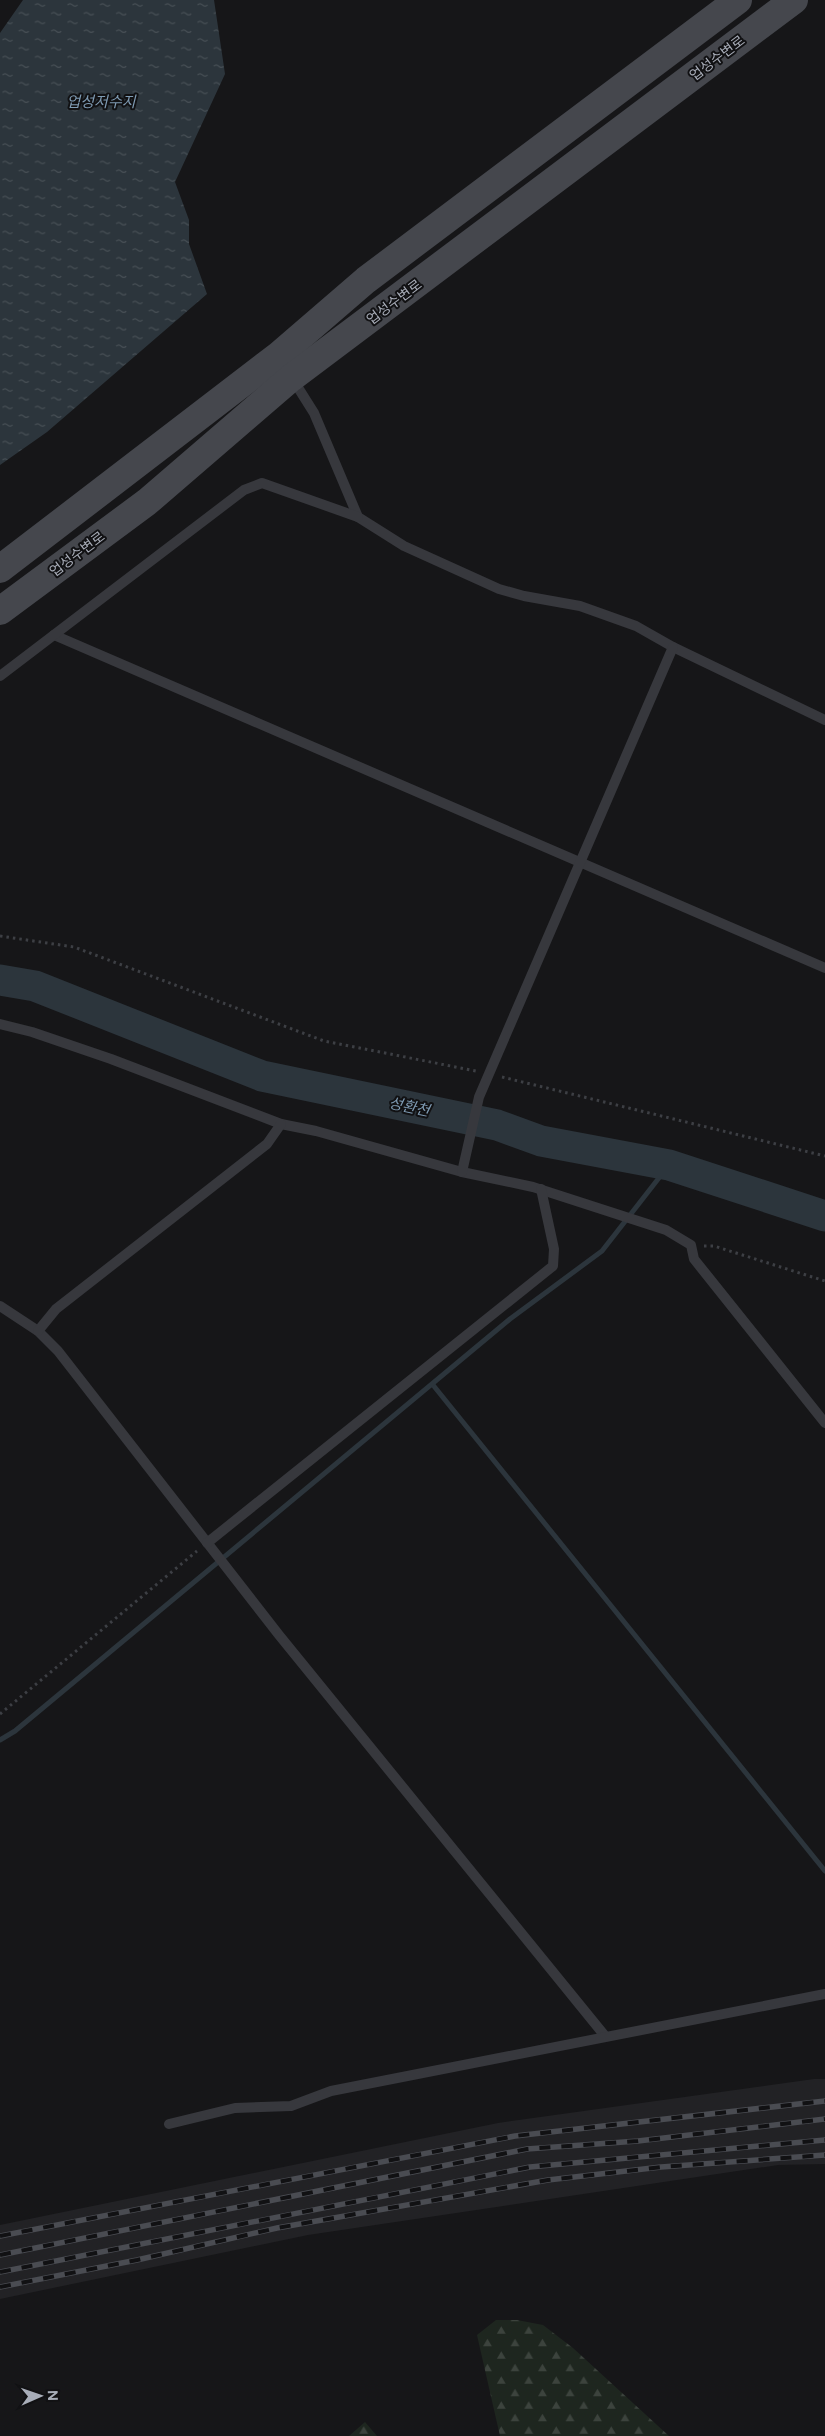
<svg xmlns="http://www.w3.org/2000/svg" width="825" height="2436" font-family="Figtree,'Noto Sans KR',sans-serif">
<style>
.built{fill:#222225}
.forest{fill:url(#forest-firs)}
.water{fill:url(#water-ripples)}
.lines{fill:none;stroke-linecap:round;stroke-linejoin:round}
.stream{stroke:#2c353c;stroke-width:5}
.river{stroke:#2c353c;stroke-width:31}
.path{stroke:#3d3f44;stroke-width:3;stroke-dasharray:2.5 4;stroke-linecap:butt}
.lane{stroke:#37383d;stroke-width:10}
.secondary{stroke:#45474d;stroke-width:28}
.rail-casing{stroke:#4a4c52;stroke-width:5.5}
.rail{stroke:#111113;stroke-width:4;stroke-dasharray:11;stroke-linecap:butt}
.labels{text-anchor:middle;stroke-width:4;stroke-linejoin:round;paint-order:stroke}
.street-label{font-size:14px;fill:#a8adb8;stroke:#111113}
.water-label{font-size:15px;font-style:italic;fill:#7f9bb3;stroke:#111113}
</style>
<defs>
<pattern id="forest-firs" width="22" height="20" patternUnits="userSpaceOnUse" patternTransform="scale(1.25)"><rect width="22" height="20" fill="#1e261f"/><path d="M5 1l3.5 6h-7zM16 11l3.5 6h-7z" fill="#3c433d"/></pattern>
<pattern id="water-ripples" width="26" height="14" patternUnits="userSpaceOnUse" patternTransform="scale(1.25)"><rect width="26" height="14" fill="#2c353c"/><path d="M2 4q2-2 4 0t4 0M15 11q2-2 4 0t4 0" fill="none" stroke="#485056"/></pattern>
</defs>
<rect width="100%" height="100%" fill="#161618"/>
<path class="built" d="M814,2079H825V2164L778,2165L308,2235L0,2299V2225L498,2123Z"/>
<g class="forest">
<path d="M496,2320H517L543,2325L573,2348L669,2436H500L477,2335Z"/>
<path d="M365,2422L377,2436H349Z"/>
</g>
<path class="water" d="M23,0H214L225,74L175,182L189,220V244L207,294L47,432L0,465V33Z"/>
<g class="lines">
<g class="stream">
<path d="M433,1385L825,1871"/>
<path d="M0,1740L15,1731L510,1319L602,1251L669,1165"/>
</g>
<path class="river" d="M0,980L35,986L262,1076L497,1125L541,1141L669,1165L825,1216"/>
<g class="path">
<path d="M0,936L74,947L324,1041L476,1071"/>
<path d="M502,1077L825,1156"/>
<path d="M704,1246H714L825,1281"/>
<path d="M0,1714L197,1551"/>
</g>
<g class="lane">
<path d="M292,378L314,413L358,517L404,546L499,589L524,596L580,606L636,626L673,647L825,720"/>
<path d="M54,635L825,968"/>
<path d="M0,676L244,490L262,483L358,517"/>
<path d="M0,1024L32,1032L111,1059L281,1124L316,1131L462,1172L533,1187L666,1230L691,1245L694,1259L825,1423"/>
<path d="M462,1172L479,1097L673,647"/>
<path d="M0,1306L38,1331L58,1351L279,1635L605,2036"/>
<path d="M38,1331L56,1309L267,1144L281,1124"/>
<path d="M207,1543L553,1266L554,1249L541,1189"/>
<path d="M169,2124L235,2108L291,2106L331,2091L825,1994"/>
</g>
<g class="secondary">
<path d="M0,569L279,355L366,280L738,0"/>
<path d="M0,611L147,502L291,378L794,0"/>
</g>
<defs>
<g id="rail">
<path d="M0,2236L515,2136L825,2101"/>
<path d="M0,2255L527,2149L638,2141L825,2119"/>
<path d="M0,2272L530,2167L825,2140"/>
<path d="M0,2287L137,2260L277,2228L548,2180L661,2167L825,2155"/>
</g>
</defs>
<use href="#rail" class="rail-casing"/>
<use href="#rail" class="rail"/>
</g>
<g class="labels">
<g class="street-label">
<text transform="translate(717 58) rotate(-37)" y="5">업성수변로</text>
<text transform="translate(394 302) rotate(-37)" y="5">업성수변로</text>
<text transform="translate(77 554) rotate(-37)" y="5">업성수변로</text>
</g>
<g class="water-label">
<text x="101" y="107">업성저수지</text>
<text transform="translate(409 1107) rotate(12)" y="5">성환천</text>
</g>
</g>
<g transform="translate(40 2396) rotate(88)" stroke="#111113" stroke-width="4" paint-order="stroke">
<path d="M0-4L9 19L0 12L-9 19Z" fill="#a8adb8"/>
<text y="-8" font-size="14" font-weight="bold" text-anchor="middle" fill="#a8adb8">N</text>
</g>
</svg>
